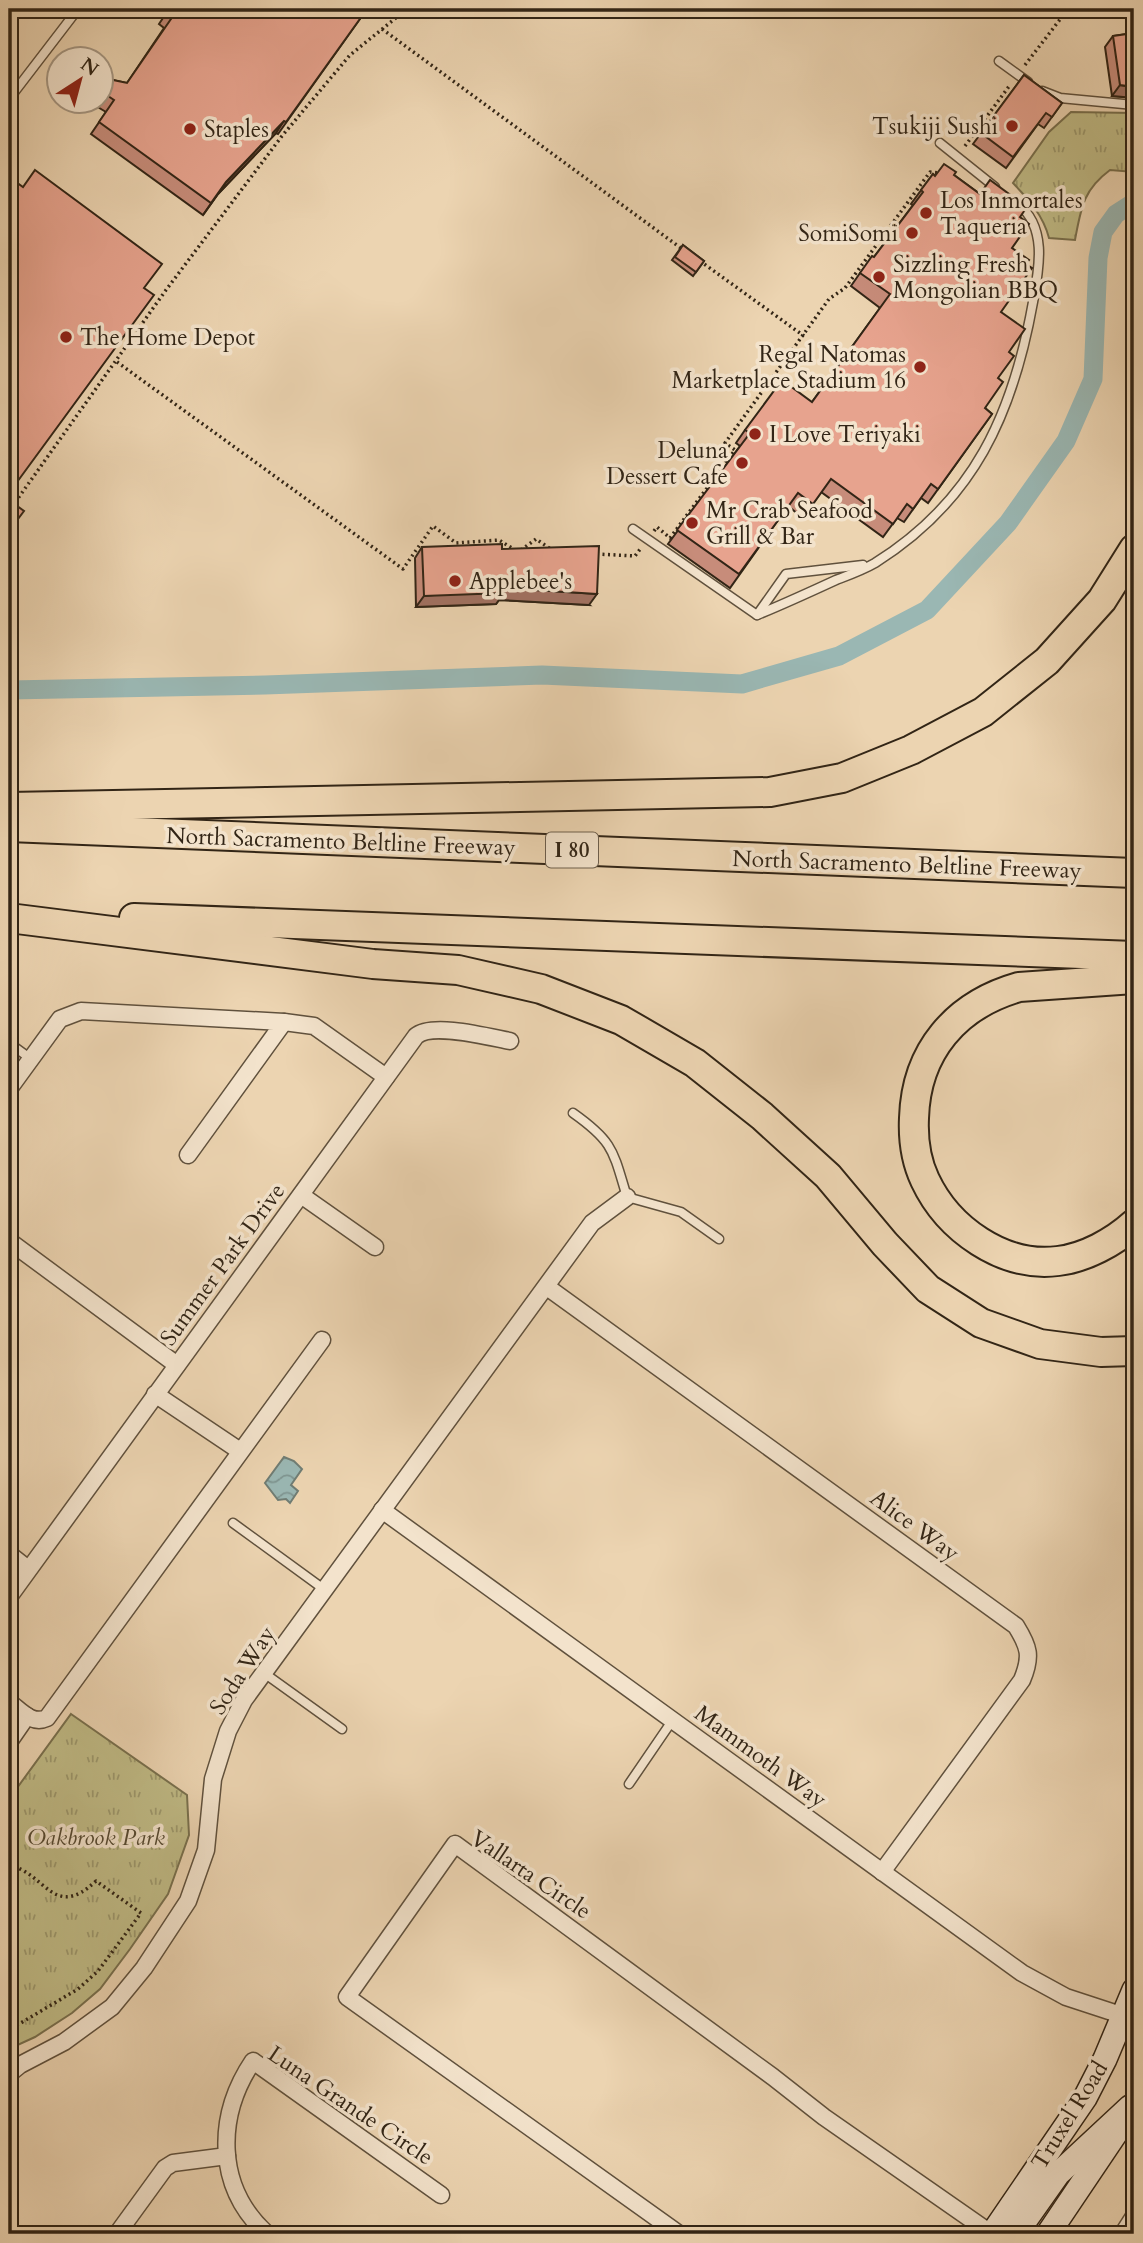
<svg xmlns="http://www.w3.org/2000/svg" width="1143" height="2243" font-family="Cardo,serif">
<style>
.grass{fill:url(#grass-tufts);stroke:#79704e;stroke-width:2}
.water{fill:url(#water-waves);stroke:#707d74;stroke-width:2}
.lines{fill:none;stroke-linecap:round;stroke-linejoin:round}
.canal{stroke:#9ab7b3;stroke-width:19}
.lane-casing{stroke:#60513d;stroke-width:11}
.street-casing{stroke:#60513d;stroke-width:19}
.secondary-casing{stroke:#322516;stroke-width:26}
.highway-casing{stroke:#322516;stroke-width:32}
.path{stroke:#322516;stroke-width:3.5;stroke-dasharray:2 3.5;stroke-linecap:butt}
.lane{stroke:#f3e3cc;stroke-width:8}
.street{stroke:#f3e3cc;stroke-width:16}
.secondary{stroke:#f3e3cc;stroke-width:23}
.highway{stroke:#ecd4b1;stroke-width:28}
.wall{fill:#c78c7a;stroke:#322516;stroke-width:2}
.shaded-wall{fill:#a27263;stroke:#322516;stroke-width:2}
.building{fill:#e7a38e;stroke:#322516;stroke-width:2}
.poi-dot{fill:#8f2418;stroke:#f3e3cc;stroke-width:2.5}
.labels{text-anchor:middle;stroke-width:7;stroke-linejoin:round;paint-order:stroke}
.shield{fill:#f3e3cc;stroke:#6c5e4d;stroke-width:2}
.shield-label{font-size:21px;font-weight:bold;fill:#322516}
.poi-label{font-size:23px;fill:#322516;stroke:#f3e3cc;text-anchor:start}
.street-label{font-size:23px;fill:#322516;stroke:#f3e3cc}
.park-label{font-size:23px;font-style:italic;fill:#564a32;stroke:#f3e3cc}
</style>
<defs>
<pattern id="grass-tufts" width="24" height="20" patternUnits="userSpaceOnUse" patternTransform="scale(1.75)"><rect width="24" height="20" fill="#c0bb86"/><path d="M3 7l-1-3M5 7V3M7 7l1-3M15 17l-1-3M17 17v-4M19 17l1-3" fill="none" stroke="#9d986d"/></pattern>
<pattern id="water-waves" width="16" height="10" patternUnits="userSpaceOnUse" patternTransform="scale(1.75)"><rect width="16" height="10" fill="#9ab7b3"/><path d="M0 5q4-4 8 0t8 0" fill="none" stroke="#7e9591"/></pattern>
</defs>
<rect width="100%" height="100%" fill="#ecd4b1"/>
<filter id="stains"><feTurbulence type="fractalNoise" baseFrequency=".00286" numOctaves="4"/><feColorMatrix values="0 0 0 0 .2 0 0 0 0 .09 0 0 0 0 .02 0 0 0 .5 -.17"/></filter>
<radialGradient id="worn" r=".72"><stop offset=".6" stop-color="#630" stop-opacity="0"/><stop offset="1" stop-color="#630" stop-opacity=".3"/></radialGradient>
<g class="grass">
<path d="M1071,112L1134,113V172L1110,170C1083,190 1081,208 1075,240L1049,238C1043,215 1029,200 1013,183L1049,132Z"/>
<path d="M71,1714L187,1795L189,1835L178,1866L168,1894L130,1949L100,1989L72,2013L35,2037L9,2049V1799Z"/>
</g>
<path class="water" d="M284,1457L294,1461L302,1469L291,1485L298,1491L290,1503L286,1499L278,1500L265,1483Z"/>
<g class="lines">
<path class="canal" d="M9,690L265,685L542,675L742,684L839,656L927,610L1008,523L1066,441L1093,379L1098,258L1103,232L1116,214L1130,205"/>
<defs>
<g id="lane">
<path d="M999,61L1028,82"/>
<path d="M1042,91L1060,98L1134,105"/>
<path d="M9,99L78,9"/>
<path d="M940,143L995,187"/>
<path d="M633,529L757,615C784,604 810,592 836,580C849,575 863,570 875,563C974,501 1013,414 1033,302C1039,269 1048,227 1017,203"/>
<path d="M757,615L786,574L863,565"/>
<path d="M9,1043L31,1059"/>
<path d="M573,1113C614,1142 613,1151 627,1197L681,1212L719,1239"/>
<path d="M233,1523L325,1590"/>
<path d="M264,1673L342,1729"/>
<path d="M629,1784L672,1721"/>
<path d="M1058,2224L1073,2234"/>
<path d="M1118,2234L1134,2209"/>
</g>
<g id="street">
<path d="M284,1022L314,1026L386,1077"/>
<path d="M9,1089L60,1019L81,1011L284,1022L188,1155"/>
<path d="M301,1195L375,1247"/>
<path d="M9,1241L177,1365"/>
<path d="M547,1287L1016,1626C1029,1647 1032,1656 1022,1680L882,1872"/>
<path d="M155,1394L240,1451"/>
<path d="M382,1510L1022,1973L1066,1997L1124,2016"/>
<path d="M9,1554L28,1569"/>
<path d="M9,1597L416,1036C432,1022 489,1037 510,1041"/>
<path d="M9,1702C21,1711 32,1725 47,1718L322,1340"/>
<path d="M9,1742L27,1716"/>
<path d="M9,2074L20,2065L64,2042L112,2007L144,1968L188,1901L206,1850L213,1779L228,1731L244,1700L592,1223L627,1197"/>
<path d="M117,2234L165,2168L173,2163L227,2156"/>
<path d="M267,2234C215,2187 216,2116 253,2061L441,2195"/>
<path d="M679,2234L347,1997L455,1844L773,2077L824,2117L992,2234"/>
</g>
<g id="secondary">
<path d="M992,2234L1085,2098L1105,2059L1134,1990"/>
<path d="M992,2234L1014,2231L1022,2225L1058,2174L1130,2107"/>
<path d="M1048,2234L1118,2130"/>
</g>
<g id="highway">
<path d="M9,807L770,792L842,778L911,750L983,712L1047,661L1102,600L1134,549"/>
<path d="M9,827L1134,873"/>
<path d="M9,918L373,964L458,970L541,989L621,1020L695,1063L762,1116L828,1176L885,1244L928,1289L981,1323L1040,1344L1101,1352L1134,1351"/>
<path d="M134,918L1134,956"/>
<path d="M1134,979L1019,987C956,1005 916,1051 914,1118C913,1139 916,1161 925,1180C948,1229 1003,1268 1058,1261C1085,1258 1114,1242 1134,1224"/>
</g>
</defs>
<use href="#lane" class="lane-casing"/>
<use href="#street" class="street-casing"/>
<use href="#secondary" class="secondary-casing"/>
<use href="#highway" class="highway-casing"/>
<g class="path">
<path d="M382,29L685,251"/>
<path d="M1025,65L1068,9"/>
<path d="M965,146L1010,85"/>
<path d="M700,261L804,336"/>
<path d="M117,362L403,569L433,526L456,543L499,540L515,550"/>
<path d="M9,511L166,290L282,136L350,55L407,9"/>
<path d="M654,531L657,527L670,538L735,450L725,443L829,299L845,288L930,172L939,173"/>
<path d="M521,550L536,539L552,550"/>
<path d="M597,554L635,556L641,548"/>
<path d="M9,1865C46,1873 53,1921 96,1881L141,1913L98,1971L78,1989L9,2030"/>
</g>
<use href="#lane" class="lane"/>
<use href="#street" class="street"/>
<use href="#secondary" class="secondary"/>
<use href="#highway" class="highway"/>
</g>
<g class="wall">
<path d="M169,9H367L278,134L276,133L218,194L203,215L91,134L106,112L96,106L99,102H102V97L105,92L113,80L127,83L164,28L159,24Z"/>
<path d="M388,9H401L397,14Z"/>
<path d="M1134,33V98L1112,96L1105,47L1113,36Z"/>
<path d="M1024,75L1062,103L1044,128L1038,124L1006,168L973,144Z"/>
<path d="M933,174L935,176L954,175L980,194L1020,217L1012,248L1001,312L1009,352L985,408L992,414L928,503L921,498L904,522L897,518L883,537L821,492L803,518L788,506L730,588L668,544L740,446L736,443L745,430L812,402L880,308L851,286L860,273L874,257L913,205L911,204Z"/>
<path d="M683,245L704,261L693,276L672,260Z"/>
<path d="M422,547L502,549L589,605L499,600L496,604L416,607L415,558Z"/>
</g>
<g class="shaded-wall">
<path d="M1120,85L1134,87V98L1112,96Z"/>
<path d="M284,121L276,133L218,194L203,215L226,182Z"/>
<path d="M504,588L597,594L589,605L499,600L496,604L416,607L424,596Z"/>
</g>
<g class="building">
<path d="M169,9H367L286,122L284,121L226,182L211,203L99,122L114,100L105,94L113,80L127,83L173,16L167,12Z"/>
<path d="M1134,33V87L1120,85L1113,36Z"/>
<path d="M1024,75L1062,103L1052,117L1046,113L1013,157L981,133Z"/>
<path d="M944,164L956,172L954,175L980,194L990,180L1027,207L1020,217L1029,224L1012,248L1029,260L1026,264L1032,268L1001,312L1025,329L1009,352L1014,356L998,378L1003,382L985,408L992,414L938,489L931,484L913,509L907,504L893,524L831,479L813,504L798,493L739,574L677,530L750,433L745,430L782,380L812,402L890,294L860,273L872,256L874,257L923,192L921,190L933,174L935,176Z"/>
<path d="M35,170L162,264L144,288L154,295L9,493V177L23,187Z"/>
<path d="M683,245L704,261L696,272L675,257Z"/>
<path d="M9,500L24,511L9,531Z"/>
<path d="M502,544V549L599,546L597,594L504,588V593L424,596L422,547Z"/>
</g>
<g class="poi-dot">
<circle cx="1012" cy="126" r="7"/>
<circle cx="190" cy="129" r="7"/>
<circle cx="926" cy="213" r="7"/>
<circle cx="912" cy="233" r="7"/>
<circle cx="879" cy="277" r="7"/>
<circle cx="66" cy="337" r="7"/>
<circle cx="920" cy="367" r="7"/>
<circle cx="755" cy="434" r="7"/>
<circle cx="742" cy="463" r="7"/>
<circle cx="692" cy="523" r="7"/>
<circle cx="455" cy="581" r="7"/>
</g>
<g class="labels">
<rect class="shield" x="546" y="832.5" width="52" height="35" rx="5"/>
<g class="shield-label">
<text x="572" y="857">I 80</text>
</g>
<g class="poi-label">
<text x="998" y="134" text-anchor="end">Tsukiji Sushi</text>
<text x="204" y="137">Staples</text>
<text x="940" y="208">Los Inmortales<tspan x="940" dy="26">Taqueria</tspan></text>
<text x="898" y="241" text-anchor="end">SomiSomi</text>
<text x="893" y="272">Sizzling Fresh<tspan x="893" dy="26">Mongolian BBQ</tspan></text>
<text x="80" y="345">The Home Depot</text>
<text x="906" y="362" text-anchor="end">Regal Natomas<tspan x="906" dy="26">Marketplace Stadium 16</tspan></text>
<text x="769" y="442">I Love Teriyaki</text>
<text x="728" y="458" text-anchor="end">Deluna<tspan x="728" dy="26">Dessert Cafe</tspan></text>
<text x="706" y="518">Mr Crab Seafood<tspan x="706" dy="26">Grill &amp; Bar</tspan></text>
<text x="469" y="589">Applebee's</text>
</g>
<g class="street-label">
<text transform="translate(341 841) rotate(2)" y="8">North Sacramento Beltline Freeway</text>
<text transform="translate(907 864) rotate(2)" y="8">North Sacramento Beltline Freeway</text>
<text transform="translate(222 1264) rotate(-54)" y="8">Summer Park Drive</text>
<text transform="translate(915 1525) rotate(36)" y="8">Alice Way</text>
<text transform="translate(242 1670) rotate(-57)" y="8">Soda Way</text>
<text transform="translate(761 1756) rotate(36)" y="8">Mammoth Way</text>
<text transform="translate(531 1874) rotate(34)" y="8">Vallarta Circle</text>
<text transform="translate(351 2105) rotate(34)" y="8">Luna Grande Circle</text>
<text transform="translate(1069 2115) rotate(-58)" y="8">Truxel Road</text>
</g>
<g class="park-label">
<text x="96" y="1845">Oakbrook Park</text>
</g>
</g>
<rect width="1143" height="2243" fill="none" stroke="#ecd4b1" stroke-width="35"/>
<rect x="10" y="10" width="1122" height="2222" fill="none" stroke="#322516" stroke-width="3.5"/>
<rect x="18" y="18" width="1108" height="2208" fill="none" stroke="#322516" stroke-width="2"/>
<g transform="translate(80 80) rotate(36)"><circle r="33" fill="#f3e3cc" stroke="#a69783" stroke-width="2"/>
<path d="M0-5L12 26L0 18L-12 26Z" fill="#8f2418"/>
<text y="-10" font-size="19" font-weight="bold" text-anchor="middle" fill="#322516">N</text>
</g>
<rect width="100%" height="100%" filter="url(#stains)"/>
<rect width="100%" height="100%" fill="url(#worn)"/>
</svg>
